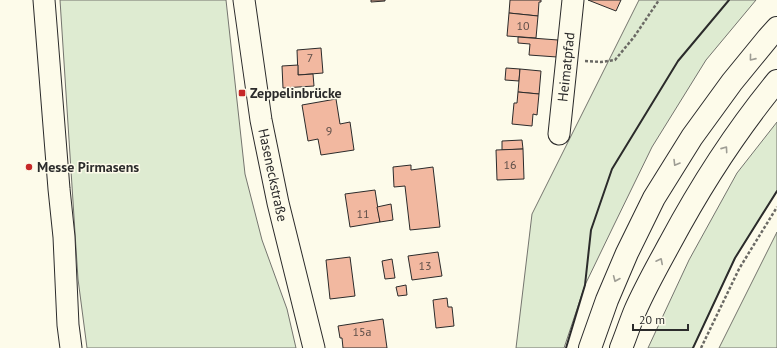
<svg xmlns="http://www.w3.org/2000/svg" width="777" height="348" font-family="'PT Sans',sans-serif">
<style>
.green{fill:#deebd1;stroke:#74746e}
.building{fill:#f2b8a0;stroke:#2b2b2b}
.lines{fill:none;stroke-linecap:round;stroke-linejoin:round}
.minor-casing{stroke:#2b2b2b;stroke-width:23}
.highway-casing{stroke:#2b2b2b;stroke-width:24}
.path{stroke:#6a6964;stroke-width:2.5;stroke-dasharray:3 2;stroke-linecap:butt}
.minor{stroke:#fdfbea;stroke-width:21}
.highway{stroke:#fdfbea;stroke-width:22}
.wall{stroke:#2b2b2b;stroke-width:2}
.oneway{stroke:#9e9d94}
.poi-dot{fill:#c62828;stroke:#fdfbea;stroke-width:1.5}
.labels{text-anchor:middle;stroke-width:3;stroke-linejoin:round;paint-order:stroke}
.number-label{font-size:12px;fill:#5d4e48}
.street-label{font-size:14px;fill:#2b2b2b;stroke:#fdfbea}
.poi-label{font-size:14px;font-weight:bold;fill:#2b2b2b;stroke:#fdfbea;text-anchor:start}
</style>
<rect width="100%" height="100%" fill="#fdfbea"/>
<g class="green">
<path d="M60,0H226L245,174L262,240L287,309L296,348H87L78,279Z"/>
<path d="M639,0H756L706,60L652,147L613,227L585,285L564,348H516L532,214Z"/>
<path d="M777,122V191L735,258L693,348H648L689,260L737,173Z"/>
<path d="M777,232V348H719Z"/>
</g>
<g class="building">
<path d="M371,0H385V1L371,2Z"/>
<path d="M510,0H541V2H539L538,16L509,13Z"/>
<path d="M588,0H621L616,11Z"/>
<path d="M509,13L538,16L536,38L507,36Z"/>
<path d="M518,37L558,40L557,57L529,55L530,44L518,43Z"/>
<path d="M321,48L323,73L298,75L297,50Z"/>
<path d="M298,65V75L313,74L314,86L283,88L282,66Z"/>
<path d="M506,68L520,69L519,81L505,80Z"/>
<path d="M520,69L541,71L539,94L518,92Z"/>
<path d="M518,92L539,94L537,115L533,114L532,126L512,124L514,103H517Z"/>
<path d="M336,99L340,124L350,122L354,150L321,155L318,139L308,141L302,105Z"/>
<path d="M522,140L523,149L502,150V141Z"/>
<path d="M523,149L524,179L497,180L496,150Z"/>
<path d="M411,165V170L433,167L440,227L410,230L405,186L394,187L393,167Z"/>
<path d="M375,190L380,222L350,227L345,194Z"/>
<path d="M391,204L393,220L380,222L377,207Z"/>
<path d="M438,252L442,276L412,280L408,256Z"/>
<path d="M350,257L355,296L330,299L326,260Z"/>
<path d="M392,259L395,278L385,279L382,261Z"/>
<path d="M406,285L407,295L398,296L396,287Z"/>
<path d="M447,298L448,307H452L454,326L436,328L433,300Z"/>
<path d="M383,319L387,348H343L342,338H340L338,326Z"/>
</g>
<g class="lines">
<defs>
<g id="minor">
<path d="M44,0L59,189L64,237L68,325L71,348"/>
<path d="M244,0L261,120L278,203L314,348"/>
<path d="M559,134L573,0"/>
</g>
<g id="highway">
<path d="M590,348L607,300L627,253L654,198L692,137L732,82L768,38L777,28"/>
<path d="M621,348C626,336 630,323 635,311C645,288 658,265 670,243C701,185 735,132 777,81"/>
</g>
</defs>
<use href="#minor" class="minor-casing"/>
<use href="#highway" class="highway-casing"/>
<g class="path">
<path d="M585,61L601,62L615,60L634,37L659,0"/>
<path d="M701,348L739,269L777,207"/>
</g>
<use href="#minor" class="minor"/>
<use href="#highway" class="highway"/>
<g class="wall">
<path d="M566,348L585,285L591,230L612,169L678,61L729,0"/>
<path d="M693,348L735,258L777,191"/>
</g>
</g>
<defs><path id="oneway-chevron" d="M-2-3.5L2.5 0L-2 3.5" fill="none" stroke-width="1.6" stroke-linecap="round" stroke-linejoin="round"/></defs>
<g class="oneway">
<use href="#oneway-chevron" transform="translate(752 58) rotate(129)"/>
<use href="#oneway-chevron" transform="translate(725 149) rotate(-55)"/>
<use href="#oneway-chevron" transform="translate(676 163) rotate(121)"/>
<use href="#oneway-chevron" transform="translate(660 261) rotate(-63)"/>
<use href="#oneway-chevron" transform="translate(616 279) rotate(113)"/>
</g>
<g class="poi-dot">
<rect x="238" y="89" width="8" height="8" rx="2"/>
<circle cx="29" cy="167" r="4"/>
</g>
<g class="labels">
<g class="number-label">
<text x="523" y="30">10</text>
<text x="310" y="62">7</text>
<text x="329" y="135">9</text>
<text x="510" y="169">16</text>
<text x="363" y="218">11</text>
<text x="425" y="270">13</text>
<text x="362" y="336">15a</text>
</g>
<g class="street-label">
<text transform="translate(566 67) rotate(-84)" y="5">Heimatpfad</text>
<text transform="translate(273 175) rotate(78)" y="5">Haseneckstraße</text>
</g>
<g class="poi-label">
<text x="250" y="98">Zeppelinbrücke</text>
<text x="37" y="172">Messe Pirmasens</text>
</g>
</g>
<path d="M633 324v6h55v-6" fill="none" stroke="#2b2b2b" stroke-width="2"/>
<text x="639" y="324" font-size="12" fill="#2b2b2b" stroke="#fdfbea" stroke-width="3" paint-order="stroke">20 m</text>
</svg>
